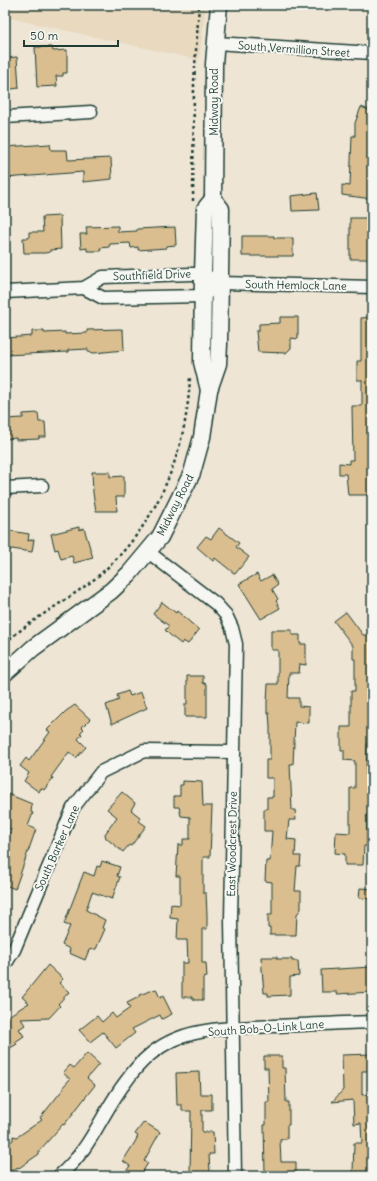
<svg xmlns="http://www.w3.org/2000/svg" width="377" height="1181" font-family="Delius,sans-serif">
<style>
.built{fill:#e8d9bf}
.building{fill:#dabe8f;stroke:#1f3d34}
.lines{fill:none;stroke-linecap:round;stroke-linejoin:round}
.street-casing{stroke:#1f3d34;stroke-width:15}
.secondary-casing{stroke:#1f3d34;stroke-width:19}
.path{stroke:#1f3d34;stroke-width:2.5;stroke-dasharray:3 3;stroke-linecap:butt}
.street{stroke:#f6f6f2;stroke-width:12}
.secondary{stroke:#f6f6f2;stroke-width:16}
.labels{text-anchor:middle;stroke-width:4;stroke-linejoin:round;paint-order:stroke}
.street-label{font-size:11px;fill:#1f3d34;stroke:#f6f6f2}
</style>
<rect width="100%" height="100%" fill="#eee5d4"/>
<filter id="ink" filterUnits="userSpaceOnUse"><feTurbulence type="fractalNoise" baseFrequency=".025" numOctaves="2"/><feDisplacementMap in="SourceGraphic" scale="8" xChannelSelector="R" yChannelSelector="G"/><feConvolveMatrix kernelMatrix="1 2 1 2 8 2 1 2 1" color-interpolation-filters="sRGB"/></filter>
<g filter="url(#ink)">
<path class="built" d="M5,5H206L199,60L5,17Z"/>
<g class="building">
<path d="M35,47H52L53,51L67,50V73H63V76H56L57,86L37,87Z"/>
<path d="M17,57L19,88L5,90V58Z"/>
<path d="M361,107L372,111V199L342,195V185L350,186L352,136H355V123Z"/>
<path d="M50,144L51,150H67L68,160L111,158L112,179L83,182V172L5,178V147Z"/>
<path d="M317,193L319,210L292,211L291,196Z"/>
<path d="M60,216L61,249L50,250V252L45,253H24L23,238H29V232H43L42,217Z"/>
<rect x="350" y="218" width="22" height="41"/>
<path d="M118,226V232L137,231V229L175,227L176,245L166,246V248L138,250V247L131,248L130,243L110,244L109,247L100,248L101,251H87V248L81,249L80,234H87L86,227Z"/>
<path d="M242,236H274V238H293V256H242Z"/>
<path d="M280,317H298V339L291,338V348L286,353L258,352L256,331H259V324L280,323Z"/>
<path d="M372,317V441H370L369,495H348L346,474H339V463L349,464V460H353L352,406H362V380H357V361H361V318Z"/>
<path d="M121,329L123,330L124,350L94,353L88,352V349L68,350V352L5,355V338L32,336V331H44V333L65,332V334L87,333V330Z"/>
<path d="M38,413L39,422H45L46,437H39V439L16,440V438L6,439L5,419L23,418V414Z"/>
<path d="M92,472H110V477L124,476V497H116L117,511H96L93,493Z"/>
<path d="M79,527V530L84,528L93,558L74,563L72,556L61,559L58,549L55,550L51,534Z"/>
<path d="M219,528L239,543L236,547L249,557L235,574L215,558L213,561L197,547L206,536L211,539Z"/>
<path d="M5,530L29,534L28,541L34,539L32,552L12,549L5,554Z"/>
<path d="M257,574L261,581L272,575L278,585L272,589L278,599L276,601L280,608L261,619L239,584Z"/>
<path d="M162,602L176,613L177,611L199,630L188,644L183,641L181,644L171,636L165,630L169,626L153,614Z"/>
<path d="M346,612L363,635H372V738H368L367,746L366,775H372V814H367V846H364L363,865H345V854L335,853L336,832L350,833V788H355V761L344,760V750H341V727H351V691H355V659H353V646L334,621Z"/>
<path d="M271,630H292V635H300V644H306V665L300,664L299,673H289L288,698H299V706L309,707V723L295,722L293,764H290L292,810H295L296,820H289L287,839L296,840L295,856H301L300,866H297L295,891H301V909L297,914L296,935H270V928H268V915H272V882L265,881L266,861H270L272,831H264V809H267V797H273V778H266V760H270V726L269,713H267V702L268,684H278V650H271Z"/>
<path d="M187,676H203V683L207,684V717H185V704H187Z"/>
<path d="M128,691L130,696L141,692L147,708L112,724L106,705L119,700L117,695Z"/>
<path d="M75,705L90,719L82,727L84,729L80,733L82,734L78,739L86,747L76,758L69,752L51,777L53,778L44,790L41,788L39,792L24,781L29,773L20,766L26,758L29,761L50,732L47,730L66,711Z"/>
<path d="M183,781L202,782L203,806H212L210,857H203V893H206L207,915V929H202V963H206L207,977L203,978V1000H193V997H182V963H188L187,940H177L178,919L170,918L171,904L180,905V876H176L178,845H183V839H190V817L181,816L179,807H174V796H180V785H183Z"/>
<path d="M122,792L135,803L131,810L141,818L139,821L146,826L131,846L129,845L123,852L106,838L105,834L117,817L107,809Z"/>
<path d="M8,794L32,804L31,812L33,813L28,826L36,829L15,889L5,885V844L11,829L5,826V802Z"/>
<path d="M102,861L120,867L117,876L120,877L112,899L92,892L86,910L105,920L102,928L105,929L96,949L89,950L85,960L69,953L70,949L62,945L70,926L64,924L84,872L94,876L97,866L100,867Z"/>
<path d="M360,888L372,889V899L359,898Z"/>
<path d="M261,957H277V959H292V961H298L299,976L290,977V995L268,996V993H264Z"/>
<path d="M48,965L63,979L59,983L69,992L58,1004L60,1006L49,1018L21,1019L25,1025L19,1029L24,1036L15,1042L17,1044L5,1051V1018L29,1003L22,997Z"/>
<path d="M372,967V992L337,994V992H322L321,970Z"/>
<path d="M156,989L160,998L163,996L172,1014L162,1019L160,1015L132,1029L135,1033L116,1048L103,1032L90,1042L79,1030L97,1016L102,1022L112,1013L116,1018L130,1008L127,1003L139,997V995Z"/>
<path d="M87,1053L99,1064L87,1078L95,1085L64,1125L63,1124L39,1151V1154L19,1168L18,1167L5,1174V1146L13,1140V1136L17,1137L42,1120L40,1118L64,1088L63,1087L70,1079L63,1073L70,1065L74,1068Z"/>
<path d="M372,1054V1071H362V1095L369,1094L370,1109H372V1172H353L354,1143H362L361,1123L354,1124L353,1100L332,1102L343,1090L342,1055Z"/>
<path d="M264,1056H282V1068H285L286,1102H289V1125H287V1139L280,1140L281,1162H296V1176H269V1173H265L264,1125H266V1102H269L268,1068H264Z"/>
<path d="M199,1072L200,1094H212V1110H202V1132H213L214,1154H209L210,1173H190L191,1111H182V1105H177L176,1073Z"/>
<path d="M144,1122L160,1132L144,1161L148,1163L140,1176H122L130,1166L123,1161L135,1142L138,1136L135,1134Z"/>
</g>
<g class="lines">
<defs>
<g id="street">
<path d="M216,43L372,53"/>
<path d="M5,117L91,112"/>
<path d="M84,288L103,298L203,296L221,283"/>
<path d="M5,292L84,288L103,277L191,274H203L221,283L372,287"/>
<path d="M5,488L42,486"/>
<path d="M147,551L216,604L226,615L232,628L236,644L231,920L235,1176"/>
<path d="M5,965L14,950L73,808L101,772L144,751L233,752"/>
<path d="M59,1176C93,1147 101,1113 127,1080C139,1063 156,1047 176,1039C205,1027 240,1028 272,1026C305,1025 339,1023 372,1022"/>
</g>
<g id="secondary">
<path d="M209,390L202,362L203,274L205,209L213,199"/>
<path d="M5,673L33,648L111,591L129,574L160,537L192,473L202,437L209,390L218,364L219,344L221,209L213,199L214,64L219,5"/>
</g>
</defs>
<use href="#street" class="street-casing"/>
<use href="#secondary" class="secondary-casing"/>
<g class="path">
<path d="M193,201L194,82L199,5"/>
<path d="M5,643C32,619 63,603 92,581C155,531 187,455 190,376"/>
</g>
<use href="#street" class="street"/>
<use href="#secondary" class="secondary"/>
</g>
</g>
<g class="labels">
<g class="street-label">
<text transform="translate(294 49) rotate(4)" y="4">South Vermillion Street</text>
<text transform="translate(214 102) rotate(-90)" y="4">Midway Road</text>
<text transform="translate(152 275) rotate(-2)" y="4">Southfield Drive</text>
<text transform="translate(296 285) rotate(1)" y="4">South Hemlock Lane</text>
<text transform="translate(175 505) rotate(-63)" y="4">Midway Road</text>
<text transform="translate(232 844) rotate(-89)" y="4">East Woodcrest Drive</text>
<text transform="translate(57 848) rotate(-66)" y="4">South Barker Lane</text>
<text transform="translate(266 1028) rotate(-4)" y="4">South Bob-O-Link Lane</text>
</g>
</g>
<rect width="377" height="1181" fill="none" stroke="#f6f6f2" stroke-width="20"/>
<rect x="10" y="10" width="357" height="1161" fill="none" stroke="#1f3d34" stroke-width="1.5" filter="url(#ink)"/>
<path d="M24 40v6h94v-6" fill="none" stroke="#1f3d34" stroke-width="2"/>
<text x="30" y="40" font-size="12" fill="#1f3d34" stroke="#f6f6f2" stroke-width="3" paint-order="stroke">50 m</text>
</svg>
